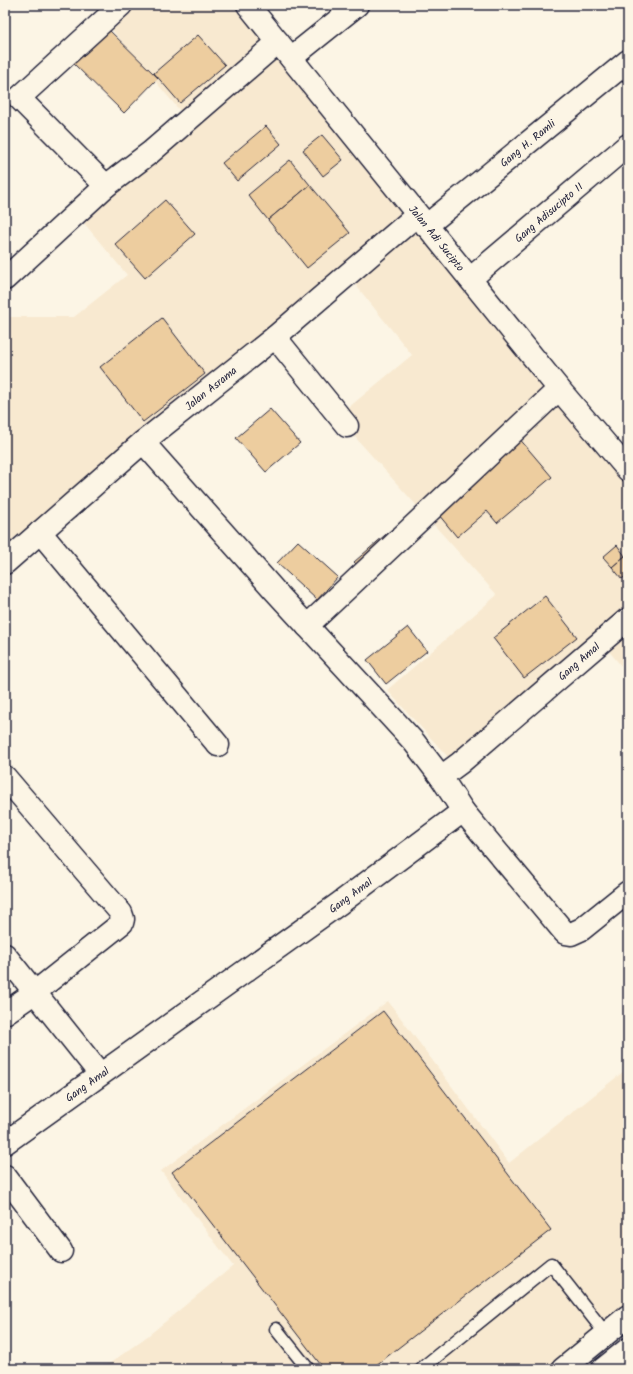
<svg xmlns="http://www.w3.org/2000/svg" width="633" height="1374" font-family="Kalam,sans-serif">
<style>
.built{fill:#f8e9d0}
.building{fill:#edcd9f;stroke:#22223b}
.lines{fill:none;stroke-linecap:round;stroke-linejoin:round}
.lane-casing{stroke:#22223b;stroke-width:15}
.street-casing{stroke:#22223b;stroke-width:25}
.secondary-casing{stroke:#22223b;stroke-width:25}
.primary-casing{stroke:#22223b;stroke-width:25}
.lane{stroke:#fcf5e5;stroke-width:12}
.street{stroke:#fcf5e5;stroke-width:22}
.secondary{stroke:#fcf5e5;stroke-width:22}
.primary{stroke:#fcf5e5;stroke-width:22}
.labels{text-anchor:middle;stroke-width:3;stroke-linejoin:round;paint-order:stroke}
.street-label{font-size:11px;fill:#22223b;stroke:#fcf5e5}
</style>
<rect width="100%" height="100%" fill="#fcf5e5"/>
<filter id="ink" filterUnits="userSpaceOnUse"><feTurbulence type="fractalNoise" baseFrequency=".025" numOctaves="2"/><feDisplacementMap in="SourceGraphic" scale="8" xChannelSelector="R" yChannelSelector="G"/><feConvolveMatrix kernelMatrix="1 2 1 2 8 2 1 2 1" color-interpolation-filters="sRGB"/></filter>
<g filter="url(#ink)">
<g class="built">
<path d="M119,5H233L628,482V674L597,637L448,757L387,690L497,595L337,417L412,355L342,268L5,546V317H74L127,275L79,217L192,125L103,19Z"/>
<path d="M388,1001L509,1163L628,1068V1303L547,1369H102L149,1335L233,1266L161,1171Z"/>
</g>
<g class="building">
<path d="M105,26L158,78L124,113L71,61Z"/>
<path d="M198,35L225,65L180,103L154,73Z"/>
<path d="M266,126L281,144L237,181L222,163Z"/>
<path d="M322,135L343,160L323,176L303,150Z"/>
<path d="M290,160L310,185L268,220L248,195Z"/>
<path d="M310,185L350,233L307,268L268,220Z"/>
<path d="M165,200L195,234L145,278L115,244Z"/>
<path d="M162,318L205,374L143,422L100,367Z"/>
<path d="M270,409L300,443L266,472L236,438Z"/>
<path d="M518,437L552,477L497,523L487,511L457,537L434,509Z"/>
<path d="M392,529L396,534L358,566L354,562Z"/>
<path d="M298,541L338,577L317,600L277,563Z"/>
<path d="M617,545L625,556L612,567L603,557Z"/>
<path d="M625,556L628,559V574L622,579L612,567Z"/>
<path d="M545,596L577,637L524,678L493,638Z"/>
<path d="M408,627L427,651L386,684L367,660Z"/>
<path d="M383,1011L551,1230L371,1369H324L172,1172Z"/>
</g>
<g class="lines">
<defs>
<g id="lane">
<path d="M276,1329L308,1369"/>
<path d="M421,1369L551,1264L606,1334"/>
</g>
<g id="street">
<path d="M291,58L357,5"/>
<path d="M106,186L19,98L121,5"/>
<path id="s1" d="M426,226L628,61"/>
<path d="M5,279L106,186L151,152L278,42"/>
<path id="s2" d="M470,279L628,145"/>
<path d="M275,337L347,426"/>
<path d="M143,442L275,591L414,742L441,777"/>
<path d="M40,532L218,745"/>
<path id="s3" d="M5,563L143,442L275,337L417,215"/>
<path d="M307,626L559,389"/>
<path d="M5,777L121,913L123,919L122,923L34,993L5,1013"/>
<path d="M463,811L565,933L571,934L582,929L628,892"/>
<path d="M5,955L100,1074"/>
<path id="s4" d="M5,1143L340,903L463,811L441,777L460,763L628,619"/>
<path d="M5,1176L61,1251"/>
</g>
<g id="secondary">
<path id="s5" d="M248,5L559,389L628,470"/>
</g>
<g id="primary">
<path d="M563,1369L628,1316"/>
<path d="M603,1369L628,1349"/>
</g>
</defs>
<use href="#lane" class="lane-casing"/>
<use href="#street" class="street-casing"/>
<use href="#secondary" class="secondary-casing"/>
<use href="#primary" class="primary-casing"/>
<use href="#lane" class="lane"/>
<use href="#street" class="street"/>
<use href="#secondary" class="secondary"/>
<use href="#primary" class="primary"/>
</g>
</g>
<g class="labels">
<g class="street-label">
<text dy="4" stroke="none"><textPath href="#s1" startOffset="131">Gang H. Ramli</textPath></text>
<text dy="4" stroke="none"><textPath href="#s2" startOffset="103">Gang Adisucipto II</textPath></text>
<text dy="4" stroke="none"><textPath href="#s5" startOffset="300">Jalan Adi Sucipto</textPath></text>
<text dy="4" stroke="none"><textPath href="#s3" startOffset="270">Jalan Asrama</textPath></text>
<text dy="4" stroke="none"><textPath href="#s4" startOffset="786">Gang Amal</textPath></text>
<text dy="4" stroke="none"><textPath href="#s4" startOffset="425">Gang Amal</textPath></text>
<text dy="4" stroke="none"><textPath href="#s4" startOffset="101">Gang Amal</textPath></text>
</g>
</g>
<rect width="633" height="1374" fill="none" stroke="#fcf5e5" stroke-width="20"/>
<rect x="10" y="10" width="613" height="1354" fill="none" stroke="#22223b" stroke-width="1.5" filter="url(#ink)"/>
</svg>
